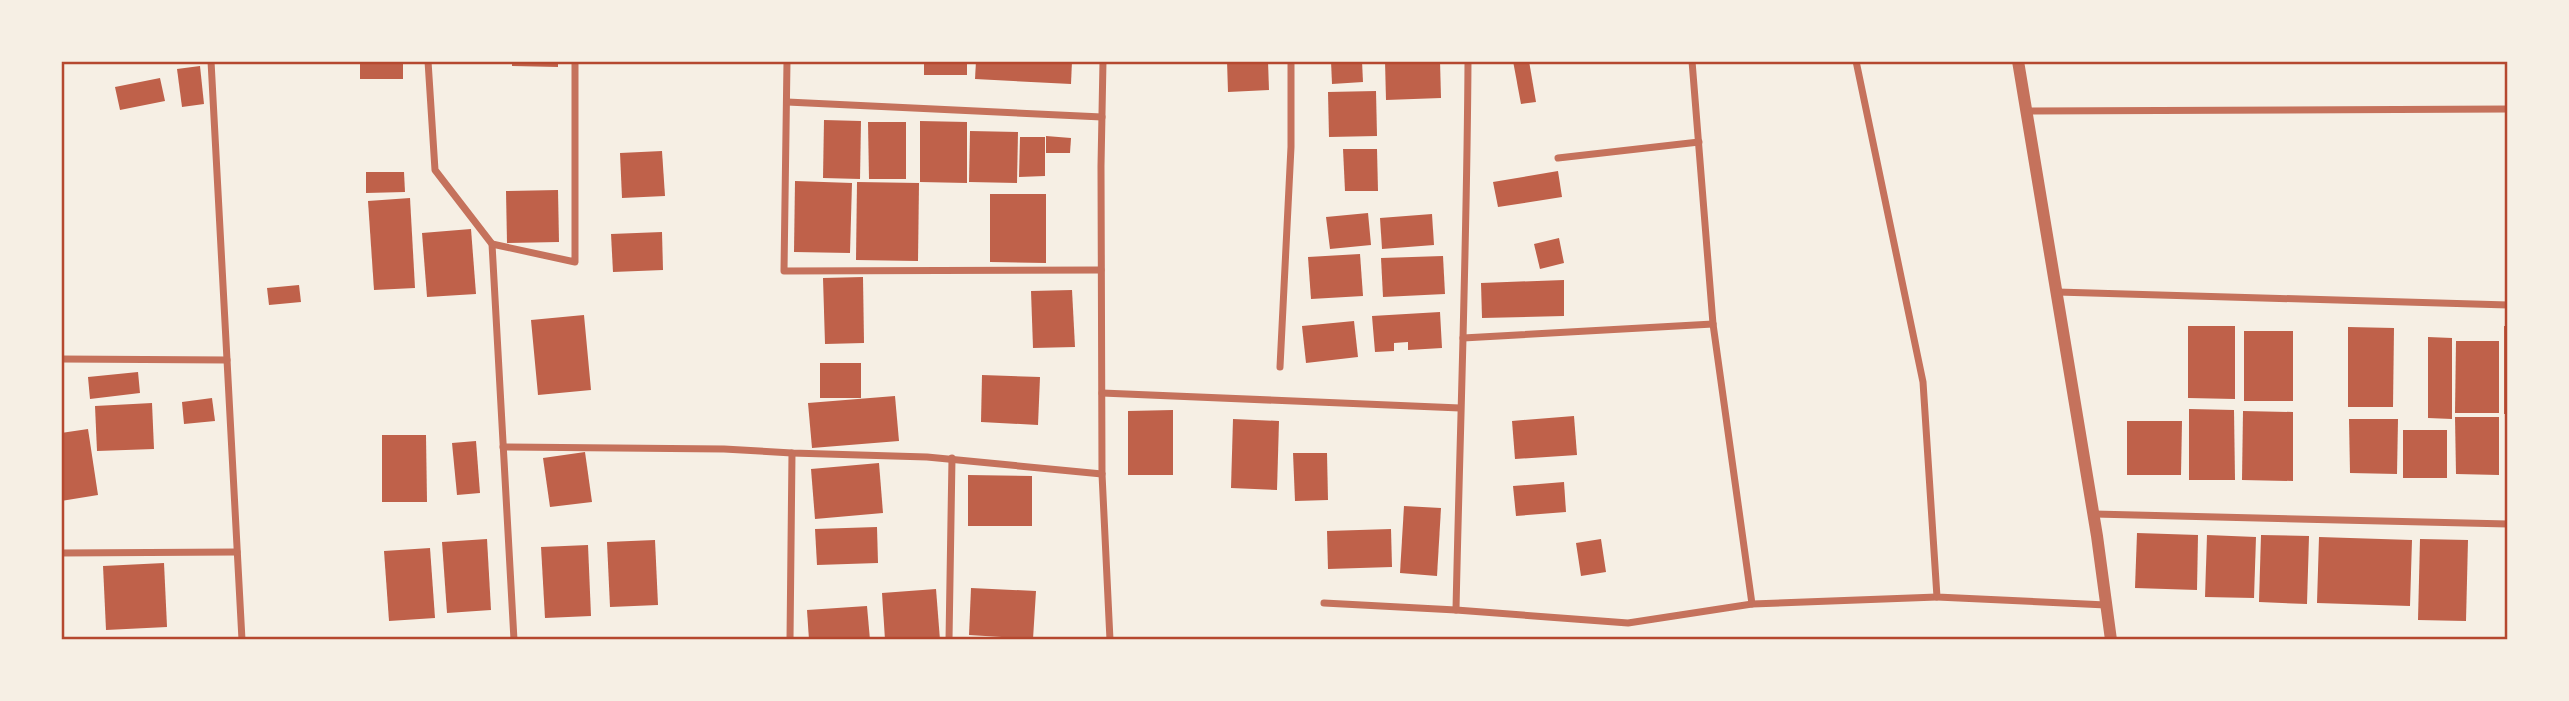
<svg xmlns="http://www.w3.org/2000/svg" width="2569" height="701" font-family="Roboto,sans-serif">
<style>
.building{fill:#bf614a}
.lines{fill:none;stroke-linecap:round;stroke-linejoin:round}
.minor{stroke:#c5725c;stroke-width:7}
.tertiary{stroke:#c5725c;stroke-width:12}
.neatline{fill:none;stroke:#b5482f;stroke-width:2.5}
</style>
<rect width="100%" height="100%" fill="#f6efe4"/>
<g class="building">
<rect x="360" y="61" width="43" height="18"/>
<path d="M512,61H558V67L512,66Z"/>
<rect x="924" y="61" width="43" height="14"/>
<path d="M976,61H1072L1071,84L975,79Z"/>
<path d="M1227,61H1268L1269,90L1228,92Z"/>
<path d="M1331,61H1362L1363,82L1332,84Z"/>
<path d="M1385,61H1440L1441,98L1386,100Z"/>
<path d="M1513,61H1529L1536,102L1521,104Z"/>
<path d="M200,66L204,104L182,107L177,69Z"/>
<path d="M160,78L165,101L120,110L115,87Z"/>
<path d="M1376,91L1377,136L1329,137L1328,92Z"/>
<path d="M824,120L861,121L860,179L823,178Z"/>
<path d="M920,121L967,122V183L920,182Z"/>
<path d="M868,122H906V179H869Z"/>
<path d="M970,131L1018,132L1017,183L969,182Z"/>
<path d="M1046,136L1071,138L1070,153H1046Z"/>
<path d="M1020,137H1045V176L1019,177Z"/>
<path d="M1343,149H1377L1378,191H1345Z"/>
<path d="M662,151L665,196L622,198L620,153Z"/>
<path d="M1558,171L1562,197L1498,207L1493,182Z"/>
<path d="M366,172H404L405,192L366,193Z"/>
<path d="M795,181L852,183L850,253L794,252Z"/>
<path d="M857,182L919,183L918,261L856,260Z"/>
<path d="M558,190L559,242L507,243L506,191Z"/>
<path d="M990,194H1046V263L990,262Z"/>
<path d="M410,198L415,288L374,290L368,201Z"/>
<path d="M1368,213L1371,245L1330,249L1326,217Z"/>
<path d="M1432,214L1434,245L1382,249L1380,218Z"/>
<path d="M471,229L476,294L427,297L422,233Z"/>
<path d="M662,232L663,270L613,272L611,234Z"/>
<path d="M1559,238L1564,263L1540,269L1534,244Z"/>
<path d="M1360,254L1363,296L1311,299L1308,257Z"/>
<path d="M1443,256L1445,294L1383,297L1381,258Z"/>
<path d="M863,277L864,343L825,344L823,278Z"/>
<path d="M1564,280V316L1482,318L1481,283Z"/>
<path d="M299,285L301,302L269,305L267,288Z"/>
<path d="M1072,290L1075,347L1033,348L1031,291Z"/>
<path d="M1440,312L1442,348L1408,350V342L1394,343V351L1375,352L1372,316Z"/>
<path d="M584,315L591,390L538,395L531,320Z"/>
<path d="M1354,321L1358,357L1306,363L1302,326Z"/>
<path d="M2188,326H2235V399L2188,398Z"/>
<rect x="2504" y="326" width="4" height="88"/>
<path d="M2348,327L2394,328L2393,407H2348Z"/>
<rect x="2244" y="331" width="49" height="70"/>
<path d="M2428,337L2452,338V419L2428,418Z"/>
<path d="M2456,341H2499V413H2455Z"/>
<rect x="820" y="363" width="41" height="35"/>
<path d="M138,372L140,393L90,399L88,377Z"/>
<path d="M982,375L1040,377L1038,425L981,422Z"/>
<path d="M895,396L899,441L812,448L808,403Z"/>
<path d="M212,398L215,421L184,424L182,402Z"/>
<path d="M152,403L154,449L97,451L95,406Z"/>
<path d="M2189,409L2234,410L2235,480H2189Z"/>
<path d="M1173,410V475H1128V411Z"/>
<path d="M2243,411L2293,412V481L2242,480Z"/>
<path d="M1574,416L1577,455L1515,459L1512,421Z"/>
<path d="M2455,417H2499V475L2456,474Z"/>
<path d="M1233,419L1279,421L1277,490L1231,488Z"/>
<path d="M2349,419H2398L2397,474L2350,473Z"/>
<rect x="2505" y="419" width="3" height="68"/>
<path d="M2127,421H2182L2181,475H2127Z"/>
<path d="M88,429L98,495L61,501V433Z"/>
<rect x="2403" y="430" width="44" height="48"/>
<path d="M382,435H426L427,502H382Z"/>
<path d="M476,441L480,493L457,495L452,443Z"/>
<path d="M585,452L592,502L550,507L543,458Z"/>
<path d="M1293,453H1327L1328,500L1295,501Z"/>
<path d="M879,463L883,513L815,519L811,469Z"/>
<path d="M968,475L1032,476V526H968Z"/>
<path d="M1564,482L1566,512L1516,516L1513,486Z"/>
<path d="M1404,506L1441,508L1437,576L1400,573Z"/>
<path d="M877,527L878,563L817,565L815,529Z"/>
<path d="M1391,529L1392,567L1328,569L1327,531Z"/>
<path d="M2137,533L2198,535L2197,590L2135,588Z"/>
<path d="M2207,535L2256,537L2254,598L2205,597Z"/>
<path d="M2261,535L2309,536L2307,604L2259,602Z"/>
<path d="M2319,537L2412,540L2410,606L2317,603Z"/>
<path d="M487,539L491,610L447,613L442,542Z"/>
<path d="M1601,539L1606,572L1581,576L1576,543Z"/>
<path d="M2420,539L2468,540L2466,621L2418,620Z"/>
<path d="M655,540L658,605L610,607L607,542Z"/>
<path d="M588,545L591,616L545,618L541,547Z"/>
<path d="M430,548L435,618L389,621L384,551Z"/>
<path d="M164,563L167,627L106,630L103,566Z"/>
<path d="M971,588L1036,591L1033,639L969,635Z"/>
<path d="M936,589L940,640H885L882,593Z"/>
<path d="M867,606L870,640H809L807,610Z"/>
</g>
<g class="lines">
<g class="minor">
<path d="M211,61L242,640"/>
<path d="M428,61L435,170L492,244L514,640"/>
<path d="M787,61L784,271L1101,270"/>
<path d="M1103,61L1101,166L1102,474L1110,640"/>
<path d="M1692,61L1713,324L1752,604L1937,597"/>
<path d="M1856,61L1923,382L1937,597L2106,605"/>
<path d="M787,102L1102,117"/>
<path d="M2027,111L2508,109"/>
<path d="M1558,158L1699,142"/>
<path d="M492,244L575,262V61"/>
<path d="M2057,292L2508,305"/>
<path d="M1463,338L1713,324"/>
<path d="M61,359L227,360"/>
<path d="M1280,367L1291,147V61"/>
<path d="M1102,393L1460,408"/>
<path d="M503,447L724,449L792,453L927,457L1102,474"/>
<path d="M2094,514L2508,524"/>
<path d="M61,553L237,552"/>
<path d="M1324,603L1456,610L1628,623L1752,604"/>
<path d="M1456,610C1460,427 1467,244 1468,61"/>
<path d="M790,640L792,453"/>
<path d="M949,640L952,458"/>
</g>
<path class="tertiary" d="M2018,61L2097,536L2111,640"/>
</g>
<rect width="2569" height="701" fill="none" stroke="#f6efe4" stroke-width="126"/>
<rect x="63" y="63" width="2443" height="575" class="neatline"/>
</svg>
